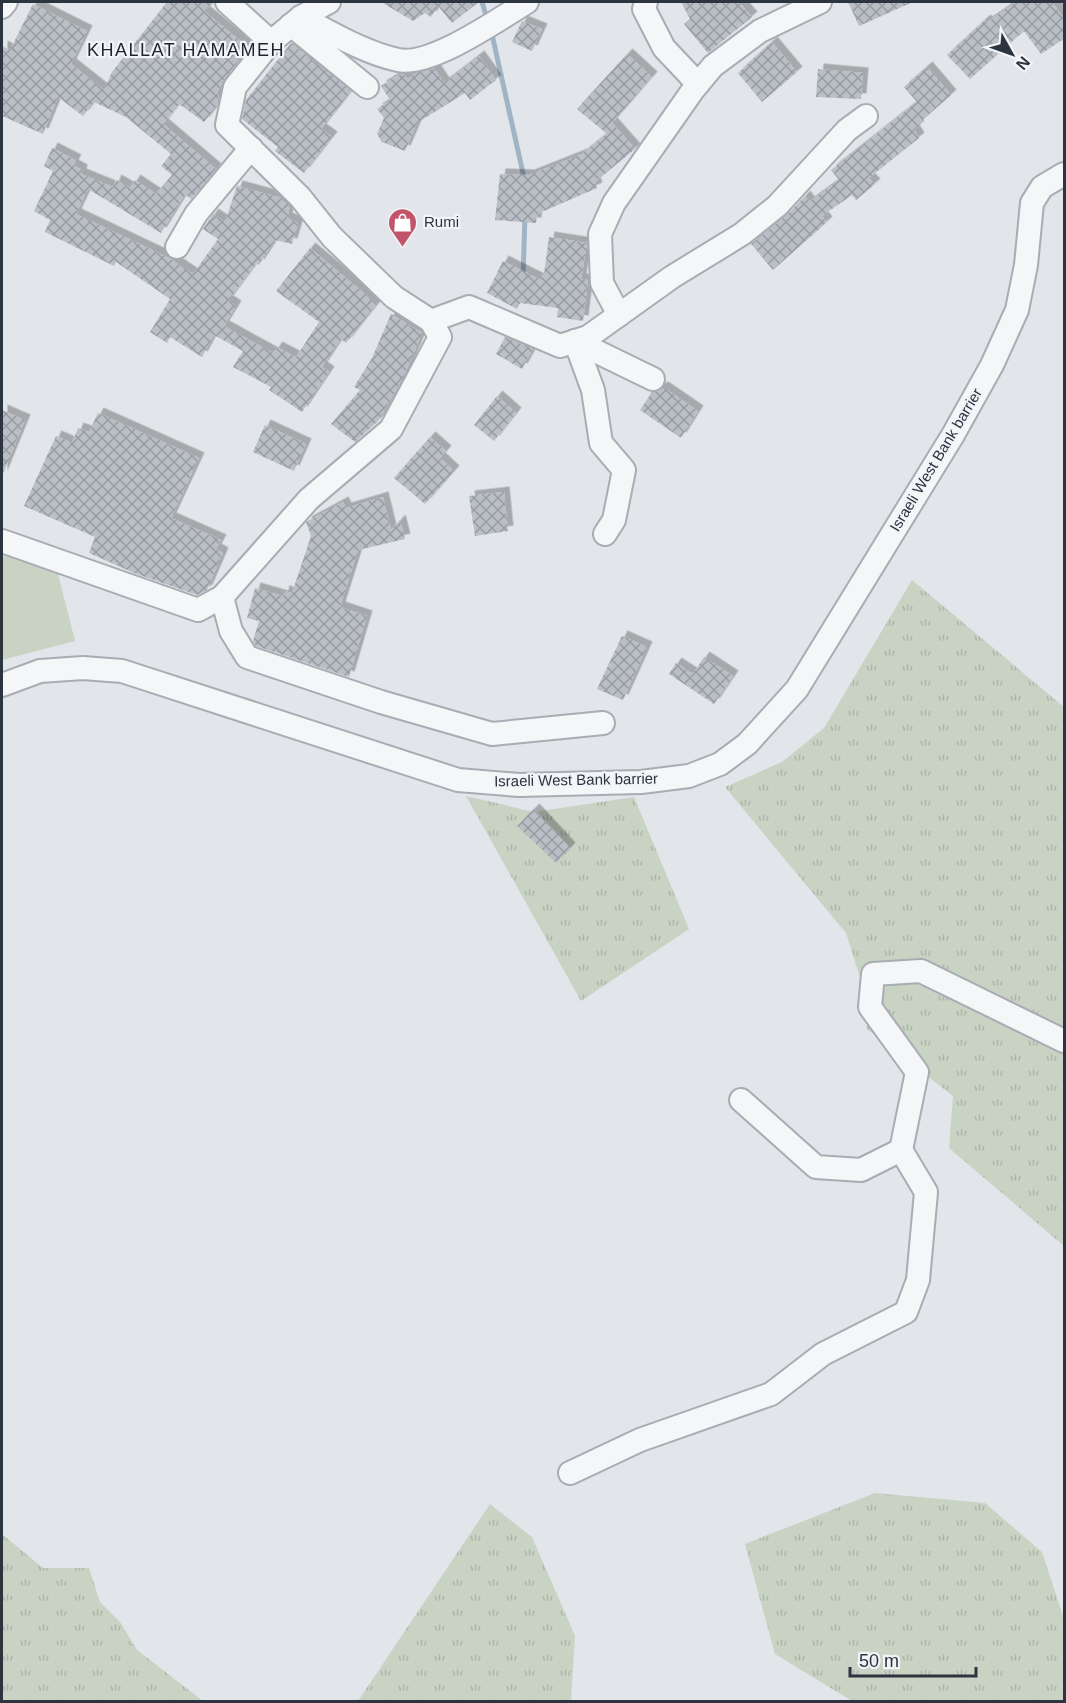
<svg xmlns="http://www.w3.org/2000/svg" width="1066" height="1703" font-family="Arial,sans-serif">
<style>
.grass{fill:url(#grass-tufts)}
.garden{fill:#c8d3c4}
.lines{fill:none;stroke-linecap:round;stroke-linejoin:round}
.stream{stroke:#a1b4c6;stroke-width:5}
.building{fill:url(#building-cross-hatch);filter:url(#shadow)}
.minor-casing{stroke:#a8acb3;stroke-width:26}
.minor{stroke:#f5f6f8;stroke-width:22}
.labels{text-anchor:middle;stroke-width:4.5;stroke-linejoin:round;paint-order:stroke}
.poi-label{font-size:15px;fill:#2c3440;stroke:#f2f4f7;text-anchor:start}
.street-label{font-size:15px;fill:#2c3440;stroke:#f2f4f7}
.quarter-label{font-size:18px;letter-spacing:1.5px;fill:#1e2531;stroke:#f2f4f7}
</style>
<defs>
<pattern id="grass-tufts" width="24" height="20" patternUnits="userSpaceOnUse" patternTransform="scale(1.5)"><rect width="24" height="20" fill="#c8d3c4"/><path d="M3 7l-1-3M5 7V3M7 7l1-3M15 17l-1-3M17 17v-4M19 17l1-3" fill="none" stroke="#acb6a9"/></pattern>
<pattern id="building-cross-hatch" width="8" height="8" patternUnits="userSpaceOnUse" patternTransform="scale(1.5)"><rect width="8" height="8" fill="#babfc6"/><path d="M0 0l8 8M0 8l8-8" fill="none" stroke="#979ca2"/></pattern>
<filter id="shadow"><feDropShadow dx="5.5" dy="-5.5" stdDeviation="0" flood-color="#0004"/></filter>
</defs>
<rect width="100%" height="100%" fill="#e2e5e9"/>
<g class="grass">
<path d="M912,580L1064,707V1246L949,1148L953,1096L867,1029L864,990L846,933L725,787L782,762L824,728Z"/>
<path d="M466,796L534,812L634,797L689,929L581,1001Z"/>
<path d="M875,1493L985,1503L1042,1552L1064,1619V1701H852L775,1654L745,1544Z"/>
<path d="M490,1504L532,1537L575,1636L571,1701H358Z"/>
<path d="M2,1534L43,1568H89L100,1602L120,1622L137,1650L203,1701H2Z"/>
</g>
<path class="garden" d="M2,556H15L58,574L75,641L2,660Z"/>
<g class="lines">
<g class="stream">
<path d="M482,2L487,19"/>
<path d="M491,30L525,182"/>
<path d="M523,278L525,215"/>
</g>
</g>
<g class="building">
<path d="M167,2H214L204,11L249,48L224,79L217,93L219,95L217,106L204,122L179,104L163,124L216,169L191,199L185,194L161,233L88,189L76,214L169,258L193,274L218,239L203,229L213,214L225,222L237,186L282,198L290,206L287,218L298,223L292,244L275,240L259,265L256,263L228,301L236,306L224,326L273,353L277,347L296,357L319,322L276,291L310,248L377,304L346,343L341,339L322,367L329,372L302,412L269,390L271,387L233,367L243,351L214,335L202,357L170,337L167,343L150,332L170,299L116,262L114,266L45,232L50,220L34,211L53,171L44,166L52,148L76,160L73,165L82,170L81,174L113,187L116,180L130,188L135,180L156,194L172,175L161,166L171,154L126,117L94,102L83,116L58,97L43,134L2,116V46L10,50L33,4L87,31L71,64L104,90L112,72Z"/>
<path d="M381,2H479L452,23L438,6L431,17L425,13L413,21Z"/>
<path d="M681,2H739L752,17L708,53L684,24L690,19Z"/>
<path d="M848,2H913L859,26Z"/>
<path d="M1016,2H1052L1065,20V38L1041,54L1024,31L970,79L947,55L985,20L987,22Z"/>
<path d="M522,21L542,29L532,51L512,42Z"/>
<path d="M772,42L797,72L762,102L738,73Z"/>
<path d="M291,43L351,91L321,129L332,137L304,173L275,151L278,147L242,119L246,100Z"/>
<path d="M627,54L652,77L612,123L635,149L595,182L597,188L537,214L536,223L495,220L500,174L529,175L582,154L607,134L577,109Z"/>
<path d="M479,56L496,80L470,100L465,93L417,123L405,151L382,142L377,134L384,118L377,109L390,100L381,86L400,74H404L407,79L417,73L434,68L444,83Z"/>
<path d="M927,67L951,95L918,124L919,126L914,130L919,138L869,178L875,184L856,200L852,195L822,216L827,222L773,270L751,244L786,216L805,196L809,202L839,180L831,170L917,102L904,87Z"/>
<path d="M818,69L863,73L861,99L816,97Z"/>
<path d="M549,237L587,243L581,279L588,280L583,321L557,317L558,308L520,303L517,309L487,293L503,261L541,280L542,274H544Z"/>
<path d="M391,314L422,333L404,376L378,421L355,442L331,424L360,390L354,387L372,358Z"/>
<path d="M505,337L533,349L522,369L496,354Z"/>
<path d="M663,387L698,411L681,438L640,410L652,392Z"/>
<path d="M497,396L516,413L494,441L474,425Z"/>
<path d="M2,410L25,420L2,476Z"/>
<path d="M98,413L199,458L171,518L221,540L216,549L223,553L207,590L197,595L134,573L89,553L95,537L24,506L56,436L72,443L78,428L89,432Z"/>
<path d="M265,425L306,444L294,471L253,452Z"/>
<path d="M430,437L446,451L440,458L454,471L425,504L394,478Z"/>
<path d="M504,492L508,531L475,536L469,496Z"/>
<path d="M383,497L391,530L400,520L405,539L358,550L340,607L367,616L349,677L256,646L253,641L259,621L247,618L255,588L283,596L284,591L292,593L311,536L306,522L343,502L346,508Z"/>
<path d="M622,636L647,647L623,700L597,689Z"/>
<path d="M704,657L733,676L714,704L669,674L676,663L693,674Z"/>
<path d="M534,809L570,848L556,863L517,826Z"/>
</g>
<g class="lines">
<defs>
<g id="minor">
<path d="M227,2L271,42"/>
<path d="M646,2L644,9L664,48L698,84"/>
<path d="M2,7L6,2"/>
<path d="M301,17C332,33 365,53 398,60C431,67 499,19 527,2"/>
<path d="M291,25L367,87"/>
<path d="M177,247L196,214L251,148"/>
<path d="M619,315L602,283L600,234L614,203L693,90L713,66L760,31L820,2"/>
<path d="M431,321L469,307L560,346L588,337L672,277L742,234L777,206L847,130L866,116"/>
<path d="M575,341L593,390L601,443L624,470L614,520L605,534"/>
<path d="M575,341L653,379"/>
<path d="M2,541L198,610L222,597L309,499L391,429L440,337L431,321L394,297L332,237L300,197L227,125L235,87L271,42L301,17L329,2"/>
<path d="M222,597L231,631L247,657L381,702L492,734L603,723"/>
<path d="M2,685L40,671L83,668L122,671L458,780L519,785L641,782L689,776L720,764L747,744L797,689L953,435L992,365L1017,310L1026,265L1032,203L1042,187L1064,174"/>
<path d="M741,1100L816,1167L861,1170L901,1150L917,1072L870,1007L873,974L921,971L1064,1041"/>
<path d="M570,1473L640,1440L771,1394L823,1354L906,1312L918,1280L926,1192L901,1150"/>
</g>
</defs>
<use href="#minor" class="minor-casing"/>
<use href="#minor" class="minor"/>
</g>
<defs>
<symbol id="shop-pin" viewBox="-11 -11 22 30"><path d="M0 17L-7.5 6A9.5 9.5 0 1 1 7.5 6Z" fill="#c25469" stroke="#f2f4f7"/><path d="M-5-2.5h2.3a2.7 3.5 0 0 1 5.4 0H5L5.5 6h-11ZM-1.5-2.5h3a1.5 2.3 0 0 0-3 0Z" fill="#fff"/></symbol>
</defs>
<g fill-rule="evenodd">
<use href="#shop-pin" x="386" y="206" width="33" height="45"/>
</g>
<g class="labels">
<g class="poi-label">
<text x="424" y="227">Rumi</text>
</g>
<g class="street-label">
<text transform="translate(936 460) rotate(-59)" y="5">Israeli West Bank barrier</text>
<text transform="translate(576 780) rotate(-1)" y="5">Israeli West Bank barrier</text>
</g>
<g class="quarter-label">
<text x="186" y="56">KHALLAT HAMAMEH</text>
</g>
</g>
<rect width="1066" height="1703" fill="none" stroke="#2c3440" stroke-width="6"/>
<g transform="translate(1012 54) rotate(130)" stroke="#f2f4f7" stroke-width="4.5" paint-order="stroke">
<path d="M0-4.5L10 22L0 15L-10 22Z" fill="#2c3440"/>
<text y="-9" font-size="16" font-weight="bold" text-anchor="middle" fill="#2c3440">N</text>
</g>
<path d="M850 1667v9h126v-9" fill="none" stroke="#2c3440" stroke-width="3"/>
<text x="859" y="1667" font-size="18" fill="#2c3440" stroke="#f2f4f7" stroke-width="4.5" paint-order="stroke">50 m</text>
</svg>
